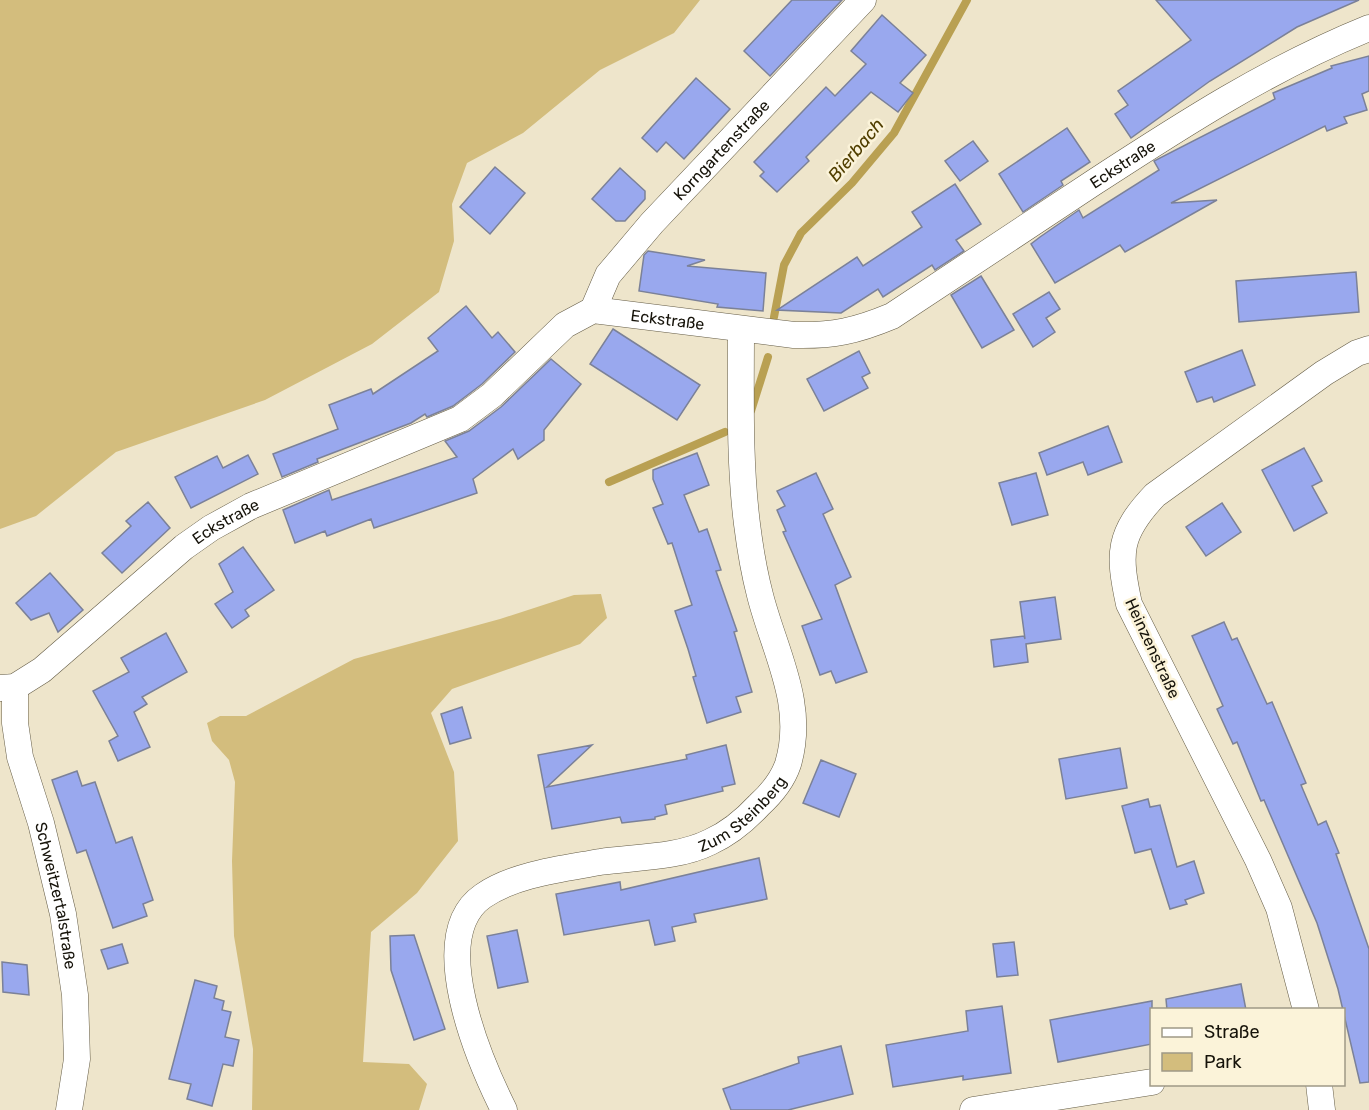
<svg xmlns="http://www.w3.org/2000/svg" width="1369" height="1110" font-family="Rubik,sans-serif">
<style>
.green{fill:#d3bd7d}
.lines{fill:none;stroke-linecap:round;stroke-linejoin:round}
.stream{stroke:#b9a052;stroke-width:8}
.building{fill:#99a8ee;stroke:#7b8198;stroke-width:1.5}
.minor-casing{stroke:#645c46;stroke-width:27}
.minor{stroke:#fff;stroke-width:26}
.labels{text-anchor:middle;stroke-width:5;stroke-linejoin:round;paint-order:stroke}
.street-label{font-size:16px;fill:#16130a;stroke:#fbf3d9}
.water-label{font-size:18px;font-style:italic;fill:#513f00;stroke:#fbf3d9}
</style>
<rect width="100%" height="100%" fill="#eee5cb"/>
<g class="green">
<path d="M0,0H700L674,33L600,70L523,133L467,163L452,204L454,241L439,292L372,344L265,400L116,452L36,516L0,529Z"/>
<path d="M601,594L607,618L580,644L452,689L431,713L454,772L458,841L417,893L371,932L363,1062L409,1064L427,1084L419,1110H252L253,1049L234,936L232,861L235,782L229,760L212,741L207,723L220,716H246L354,659L500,619L574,595Z"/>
</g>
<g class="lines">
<g class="stream">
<path d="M774,317L784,265L801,233L852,183L894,133L967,0"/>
<path d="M751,411L768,357"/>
<path d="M609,482L725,432"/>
</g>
</g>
<g class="building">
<path d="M792,0H842L770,76L744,51Z"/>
<path d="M1156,0H1359L1297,27L1210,81L1131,138L1115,114L1128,105L1118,91L1191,40Z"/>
<path d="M882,15L926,55L900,83L913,93L898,112L871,92L806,157L809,161L777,192L760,176L764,172L754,162L826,87L835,96L866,64L851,51Z"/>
<path d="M1369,56V91L1362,94L1367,110L1344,117L1347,123L1327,131L1325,126L1171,203L1217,200L1125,252L1120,245L1055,283L1031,244L1040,237L1079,210L1083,218L1159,170L1154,161L1275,99L1273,93L1332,68L1331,66Z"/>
<path d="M696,78L730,109L684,159L666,142L657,152L642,138Z"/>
<path d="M1067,128L1090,162L1061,181L1063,185L1023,212L999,174Z"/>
<path d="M973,141L988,161L960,181L945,161Z"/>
<path d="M495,167L525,193L490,234L460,207Z"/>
<path d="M620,168L645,191V199L625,221H616L592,199Z"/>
<path d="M955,184L981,224L956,240L964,251L935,270L932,265L883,297L878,289L841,313L777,310L857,257L863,266L922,227L912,212Z"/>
<path d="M648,251L705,260L687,266L766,273L763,311L717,307L718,304L639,291L644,255Z"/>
<path d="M1356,272L1359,312L1239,322L1236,281Z"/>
<path d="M981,276L1014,330L982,348L951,295Z"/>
<path d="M1049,292L1060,309L1046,318L1055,332L1033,347L1013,314Z"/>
<path d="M466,306L492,338L498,332L515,352L482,384L453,406L427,417L425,414L411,423L317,459L318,462L282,477L273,454L338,429L329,405L371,389L373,394L438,351L428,338Z"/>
<path d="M613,329L700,385L677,420L590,364Z"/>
<path d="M1242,350L1255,385L1214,402L1212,397L1197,402L1185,372Z"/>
<path d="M859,351L870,373L862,377L868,388L824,411L807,379Z"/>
<path d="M551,359L581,384L544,430V440L518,459L513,449L473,479L477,493L374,528L371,519L327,536L325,531L295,543L283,510L329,490L332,500L457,457L445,441L469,431L501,407Z"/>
<path d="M1108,426L1122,462L1088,475L1083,462L1047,475L1039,453Z"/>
<path d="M1304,448L1322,481L1312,486L1327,513L1294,531L1262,470Z"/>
<path d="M697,453L709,485L684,495L699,532L707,529L721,570L716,571L737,631L734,632L752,692L736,697L741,712L707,723L693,677L696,676L688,649L675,611L692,605L672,543L668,544L653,508L663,504L653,479V470Z"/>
<path d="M248,455L258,474L191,508L175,477L217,456L223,468Z"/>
<path d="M816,473L833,509L823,514L851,577L835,585L867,672L836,683L831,671L820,675L802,626L822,619L783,532L786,531L777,510L785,506L777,491Z"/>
<path d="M1036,473L1048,515L1012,525L999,483Z"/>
<path d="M148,502L170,528L122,573L102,553L131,526L126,521Z"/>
<path d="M1222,503L1241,532L1206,556L1186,527Z"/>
<path d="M243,547L274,590L245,610L249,616L232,628L215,604L233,592L219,564Z"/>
<path d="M50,573L83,610L58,632L49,613L31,620L16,603Z"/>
<path d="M1055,597L1061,639L1026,644L1028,662L994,667L991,640L1024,636L1025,639L1020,602Z"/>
<path d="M1224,622L1232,640L1237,638L1267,704L1272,702L1306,783L1301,785L1318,825L1326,821L1339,853L1336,854L1369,949V1082L1360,1083L1338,989L1317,923L1264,800L1261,801L1237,742L1233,744L1217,709L1223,706L1192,636Z"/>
<path d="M166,633L187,672L142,697L147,704L134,712L150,747L118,761L109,741L118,736L93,691L129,672L121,658Z"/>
<path d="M462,707L471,738L450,744L441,714Z"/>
<path d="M592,745L547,787L687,759L686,755L726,745L735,784L722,787L723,791L665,805L667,814L655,817V819L622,823L620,817L552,829L538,755Z"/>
<path d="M1120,748L1127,788L1066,799L1059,759Z"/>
<path d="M821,760L856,774L839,817L803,803Z"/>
<path d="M77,771L82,786L95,782L116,843L132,837L153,900L143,904L147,916L113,928L86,850L77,853L52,780Z"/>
<path d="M1148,799L1150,807L1160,805L1177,867L1194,861L1204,893L1185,900L1187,904L1170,909L1151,849L1135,853L1122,806Z"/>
<path d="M759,858L767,899L694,914L696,922L672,927L675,941L655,945L649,920L564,935L556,894L620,882L621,890Z"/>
<path d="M517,930L528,982L498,988L487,936Z"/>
<path d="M414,935L445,1029L414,1040L391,970L390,936Z"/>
<path d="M1014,942L1018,975L997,977L993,944Z"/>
<path d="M122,944L128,963L108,969L101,950Z"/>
<path d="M2,962L27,965L29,995L3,992Z"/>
<path d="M195,980L217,986L214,998L224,1001L222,1010L231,1012L225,1037L239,1040L233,1066L223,1064L212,1106L187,1099L191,1084L169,1079Z"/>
<path d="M1241,984L1246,1010H1167L1166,999Z"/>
<path d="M1152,1001V1044L1058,1062L1050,1020Z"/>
<path d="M1002,1006L1011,1073L963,1080V1076L893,1087L886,1045L968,1031L966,1011Z"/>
<path d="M841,1046L853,1094L788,1110H731L723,1089L799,1063L798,1057Z"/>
</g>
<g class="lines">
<defs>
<g id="minor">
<path id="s1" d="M593,310L608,275L652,223L863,0"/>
<path id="s2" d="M15,687V723L20,757L41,823L63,914L75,995L77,1059L69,1110"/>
<path id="s3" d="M0,688L15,687L42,670L184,547L211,528L251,506L460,419L492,395L565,325L593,310L794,335C833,336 856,331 892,316C959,272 1026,228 1093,183C1182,125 1270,68 1369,28"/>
<path d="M1306,1010L1279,908L1258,860L1129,604C1118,553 1118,534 1155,495L1324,373L1357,353L1369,349"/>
<path d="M1319,1084L1322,1110"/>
<path id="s4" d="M504,1110C480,1062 425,936 483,896C515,874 562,869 600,862C635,857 678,858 710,842C728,834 746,819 759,805C771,794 783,779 788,764C806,704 774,651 760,595C754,572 750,548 747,524C739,460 741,395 741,330"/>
<path d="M973,1110L1152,1082"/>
</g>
</defs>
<use href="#minor" class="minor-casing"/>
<use href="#minor" class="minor"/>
</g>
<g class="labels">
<g class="street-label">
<text dy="6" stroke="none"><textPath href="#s1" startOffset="207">Korngartenstraße</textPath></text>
<text dy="6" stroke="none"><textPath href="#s3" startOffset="1292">Eckstraße</textPath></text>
<text dy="6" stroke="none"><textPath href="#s3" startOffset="788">Eckstraße</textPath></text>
<text dy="6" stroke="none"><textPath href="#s3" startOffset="284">Eckstraße</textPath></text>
<text transform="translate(1153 648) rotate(65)" y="6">Heinzenstraße</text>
<text dy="6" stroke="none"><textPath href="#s4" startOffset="508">Zum Steinberg</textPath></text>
<text dy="6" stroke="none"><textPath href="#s2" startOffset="214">Schweitzertalstraße</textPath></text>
</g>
<g class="water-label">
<text transform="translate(856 150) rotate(-50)" y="6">Bierbach</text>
</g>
</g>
<rect x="1150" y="1008" width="195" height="78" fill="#fbf3d9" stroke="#9f9986" stroke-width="1.5"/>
<rect x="1162" y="1028" width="30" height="9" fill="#ffffff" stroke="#9f9986" stroke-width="1.5"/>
<text x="1204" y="1038" font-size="18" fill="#16130a">Straße</text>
<rect x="1162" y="1053" width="30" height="18" fill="#d3bd7d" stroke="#9f9986" stroke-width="1.5"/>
<text x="1204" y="1068" font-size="18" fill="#16130a">Park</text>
</svg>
